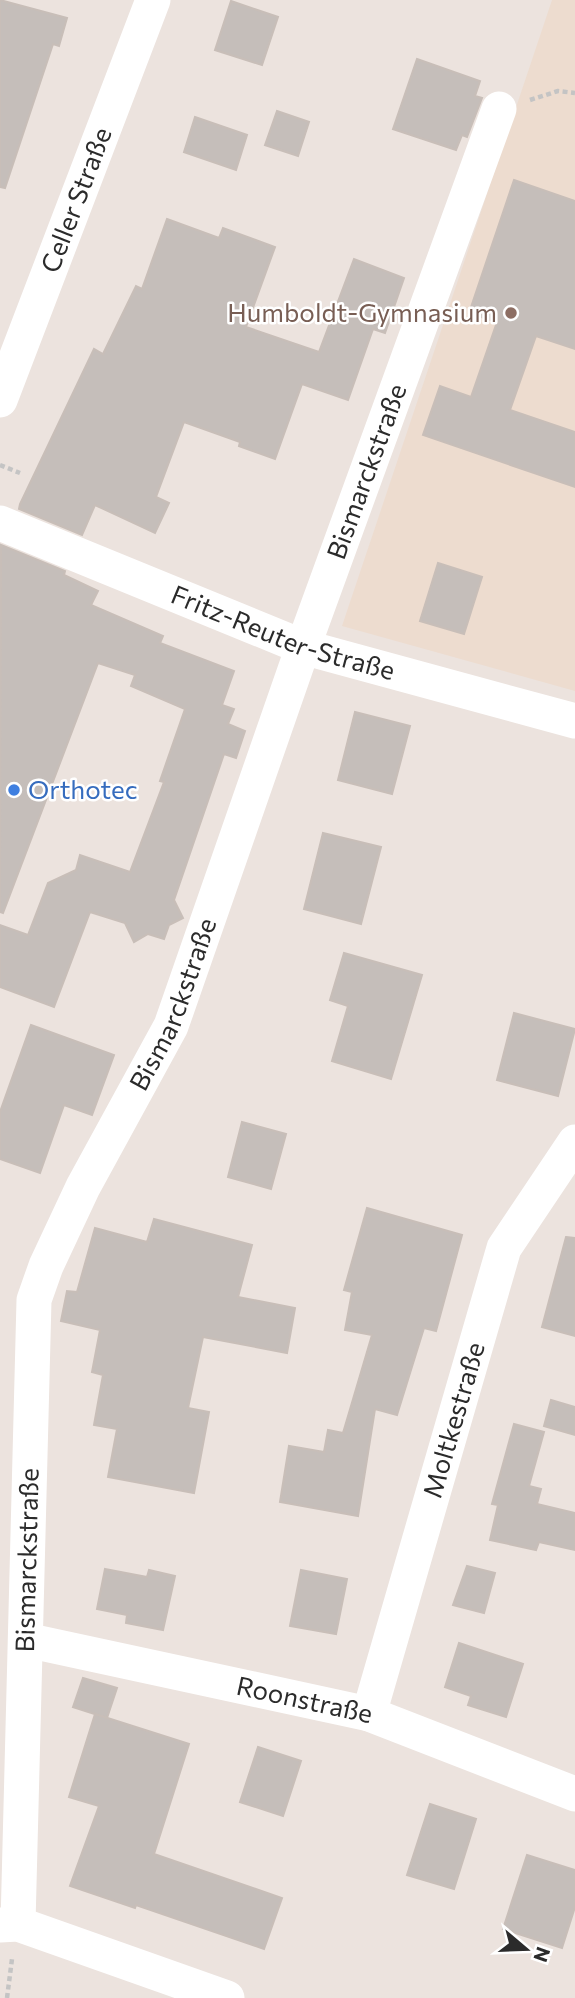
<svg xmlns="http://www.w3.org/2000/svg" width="575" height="1998" font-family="Commissioner,sans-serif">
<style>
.education{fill:#eddccf}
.building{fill:#c5beba;stroke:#c8beb8;stroke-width:2}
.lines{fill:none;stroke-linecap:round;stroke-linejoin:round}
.path{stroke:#c4c4c4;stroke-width:4.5;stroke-dasharray:5 3.5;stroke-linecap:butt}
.minor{stroke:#fff;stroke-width:35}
.education-dot{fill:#8d6e63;stroke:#fff;stroke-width:2.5}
.shop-dot{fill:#3f7fe0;stroke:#fff;stroke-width:2.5}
.labels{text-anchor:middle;stroke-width:5;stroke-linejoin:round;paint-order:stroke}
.street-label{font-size:26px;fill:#2b2b2b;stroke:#fff}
.education-label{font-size:26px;fill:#785e54;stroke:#fff;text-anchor:end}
.shop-label{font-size:26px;fill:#366cbe;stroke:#fff;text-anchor:start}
</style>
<rect width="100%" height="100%" fill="#ece3de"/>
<path class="education" d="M552,0H575V691L342,626Z"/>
<g class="building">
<path d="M0,0L67,18L59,46L53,44L5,188L0,187Z"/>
<path d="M231,1L278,17L262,65L215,50Z"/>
<path d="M417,59L480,81L475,96L482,98L467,137L462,135L456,150L393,129Z"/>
<path d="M277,111L309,122L298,156L265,145Z"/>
<path d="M195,117L247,135L236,170L184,152Z"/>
<path d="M514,180L575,201V349L536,336L510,410L575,432V487L423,435L440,386L471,397L497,322L469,313Z"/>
<path d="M167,219L219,238L223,228L275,247L246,327L319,352L354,259L404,278L385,333L373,329L348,400L302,384L275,459L239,446L240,442L184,422L156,497L169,503L155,533L95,505L82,535L19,509L20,504L94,349L103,354L136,286L142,289Z"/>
<path d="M1,545L65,571L64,575L98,591L91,605L163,636L160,643L234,671L222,705L234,709L228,724L245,731L236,758L224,754L174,900L183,918L169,925L164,939L148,934L134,942L125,923L90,912L54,1007L0,987V925L28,935L48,883L76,870L80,855L130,872L164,782L160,781L185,709L131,686L135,675L98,663L3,913L0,912Z"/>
<path d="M438,563L482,577L464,634L420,621Z"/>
<path d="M355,712L410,726L392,794L338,780Z"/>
<path d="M323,833L381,847L361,924L304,909Z"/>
<path d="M344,953L422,975L391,1079L332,1061L348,1006L330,1000Z"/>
<path d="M514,1013L575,1029L558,1096L497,1080Z"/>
<path d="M31,1025L114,1055L92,1115L64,1105L40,1173L0,1159V1112Z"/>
<path d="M242,1122L286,1134L271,1189L228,1177Z"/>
<path d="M367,1208L462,1235L436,1331L424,1328L397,1415L375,1409L358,1516L280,1502L289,1446L324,1452L328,1430L343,1433L372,1335L345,1330L352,1292L344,1290Z"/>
<path d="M154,1219L252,1245L238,1297L295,1308L287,1353L203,1337L188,1408L209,1412L194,1493L108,1477L117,1429L94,1425L103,1375L92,1372L100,1330L61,1321L67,1291L77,1292L95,1228L147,1242Z"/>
<path d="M566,1237L575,1238V1336L542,1327Z"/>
<path d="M551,1400L575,1407V1435L544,1426Z"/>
<path d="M514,1424L544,1432L529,1486L541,1489L537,1504L575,1513V1550L539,1542L536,1550L490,1540L498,1505L492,1504Z"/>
<path d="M467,1566L495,1573L484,1613L453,1605Z"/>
<path d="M105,1569L147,1577L149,1570L175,1576L163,1630L126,1623L127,1615L97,1609Z"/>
<path d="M301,1570L347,1579L336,1634L290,1626Z"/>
<path d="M459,1643L523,1664L506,1717L468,1705L471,1696L445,1687Z"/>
<path d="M83,1678L117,1688L107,1718L73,1707Z"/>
<path d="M95,1714L189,1744L154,1854L282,1898L264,1949L136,1905L135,1908L70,1886L99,1806L69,1797Z"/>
<path d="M258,1747L301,1761L283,1816L240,1802Z"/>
<path d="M430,1804L476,1819L454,1889L407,1875Z"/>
<path d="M527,1855L575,1870V1907L562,1948L503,1929Z"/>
</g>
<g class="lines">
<g class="path">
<path d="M530,100L558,91L575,93"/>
<path d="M0,465L20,473"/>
<path d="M7,1998L12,1959"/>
</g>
<g class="minor">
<path id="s1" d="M0,400L153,0"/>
<path id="s2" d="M0,523L303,647L575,721"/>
<path id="s3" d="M26,1640L369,1714L575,1794"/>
<path id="s4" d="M369,1714L504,1248L575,1142"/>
<path id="s5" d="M18,1924L34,1300L46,1266L83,1187L171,1026L303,647L499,109"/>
<path d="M0,1925L18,1924L227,1998"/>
</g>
</g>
<circle class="education-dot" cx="511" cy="313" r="7"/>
<circle class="shop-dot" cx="14" cy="790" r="7"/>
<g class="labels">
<g class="street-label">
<text dy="9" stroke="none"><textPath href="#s1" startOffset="214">Celler Straße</textPath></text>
<text dy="9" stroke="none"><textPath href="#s5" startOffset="1519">Bismarckstraße</textPath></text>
<text dy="9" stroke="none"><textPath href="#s2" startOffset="304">Fritz-Reuter-Straße</textPath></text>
<text dy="9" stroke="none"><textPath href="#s5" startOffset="952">Bismarckstraße</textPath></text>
<text dy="9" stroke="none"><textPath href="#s4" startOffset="306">Moltkestraße</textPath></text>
<text dy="9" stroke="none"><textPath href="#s5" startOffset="364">Bismarckstraße</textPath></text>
<text dy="9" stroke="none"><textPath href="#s3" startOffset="285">Roonstraße</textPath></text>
</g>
<g class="education-label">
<text x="497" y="322">Humboldt-Gymnasium</text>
</g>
<g class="shop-label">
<text x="28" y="799">Orthotec</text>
</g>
</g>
<g transform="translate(526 1949) rotate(109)" stroke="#ffffff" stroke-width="5" paint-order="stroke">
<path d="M0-5L12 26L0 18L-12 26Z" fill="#2b2b2b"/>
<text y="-10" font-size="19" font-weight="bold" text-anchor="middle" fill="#2b2b2b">N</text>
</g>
</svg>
